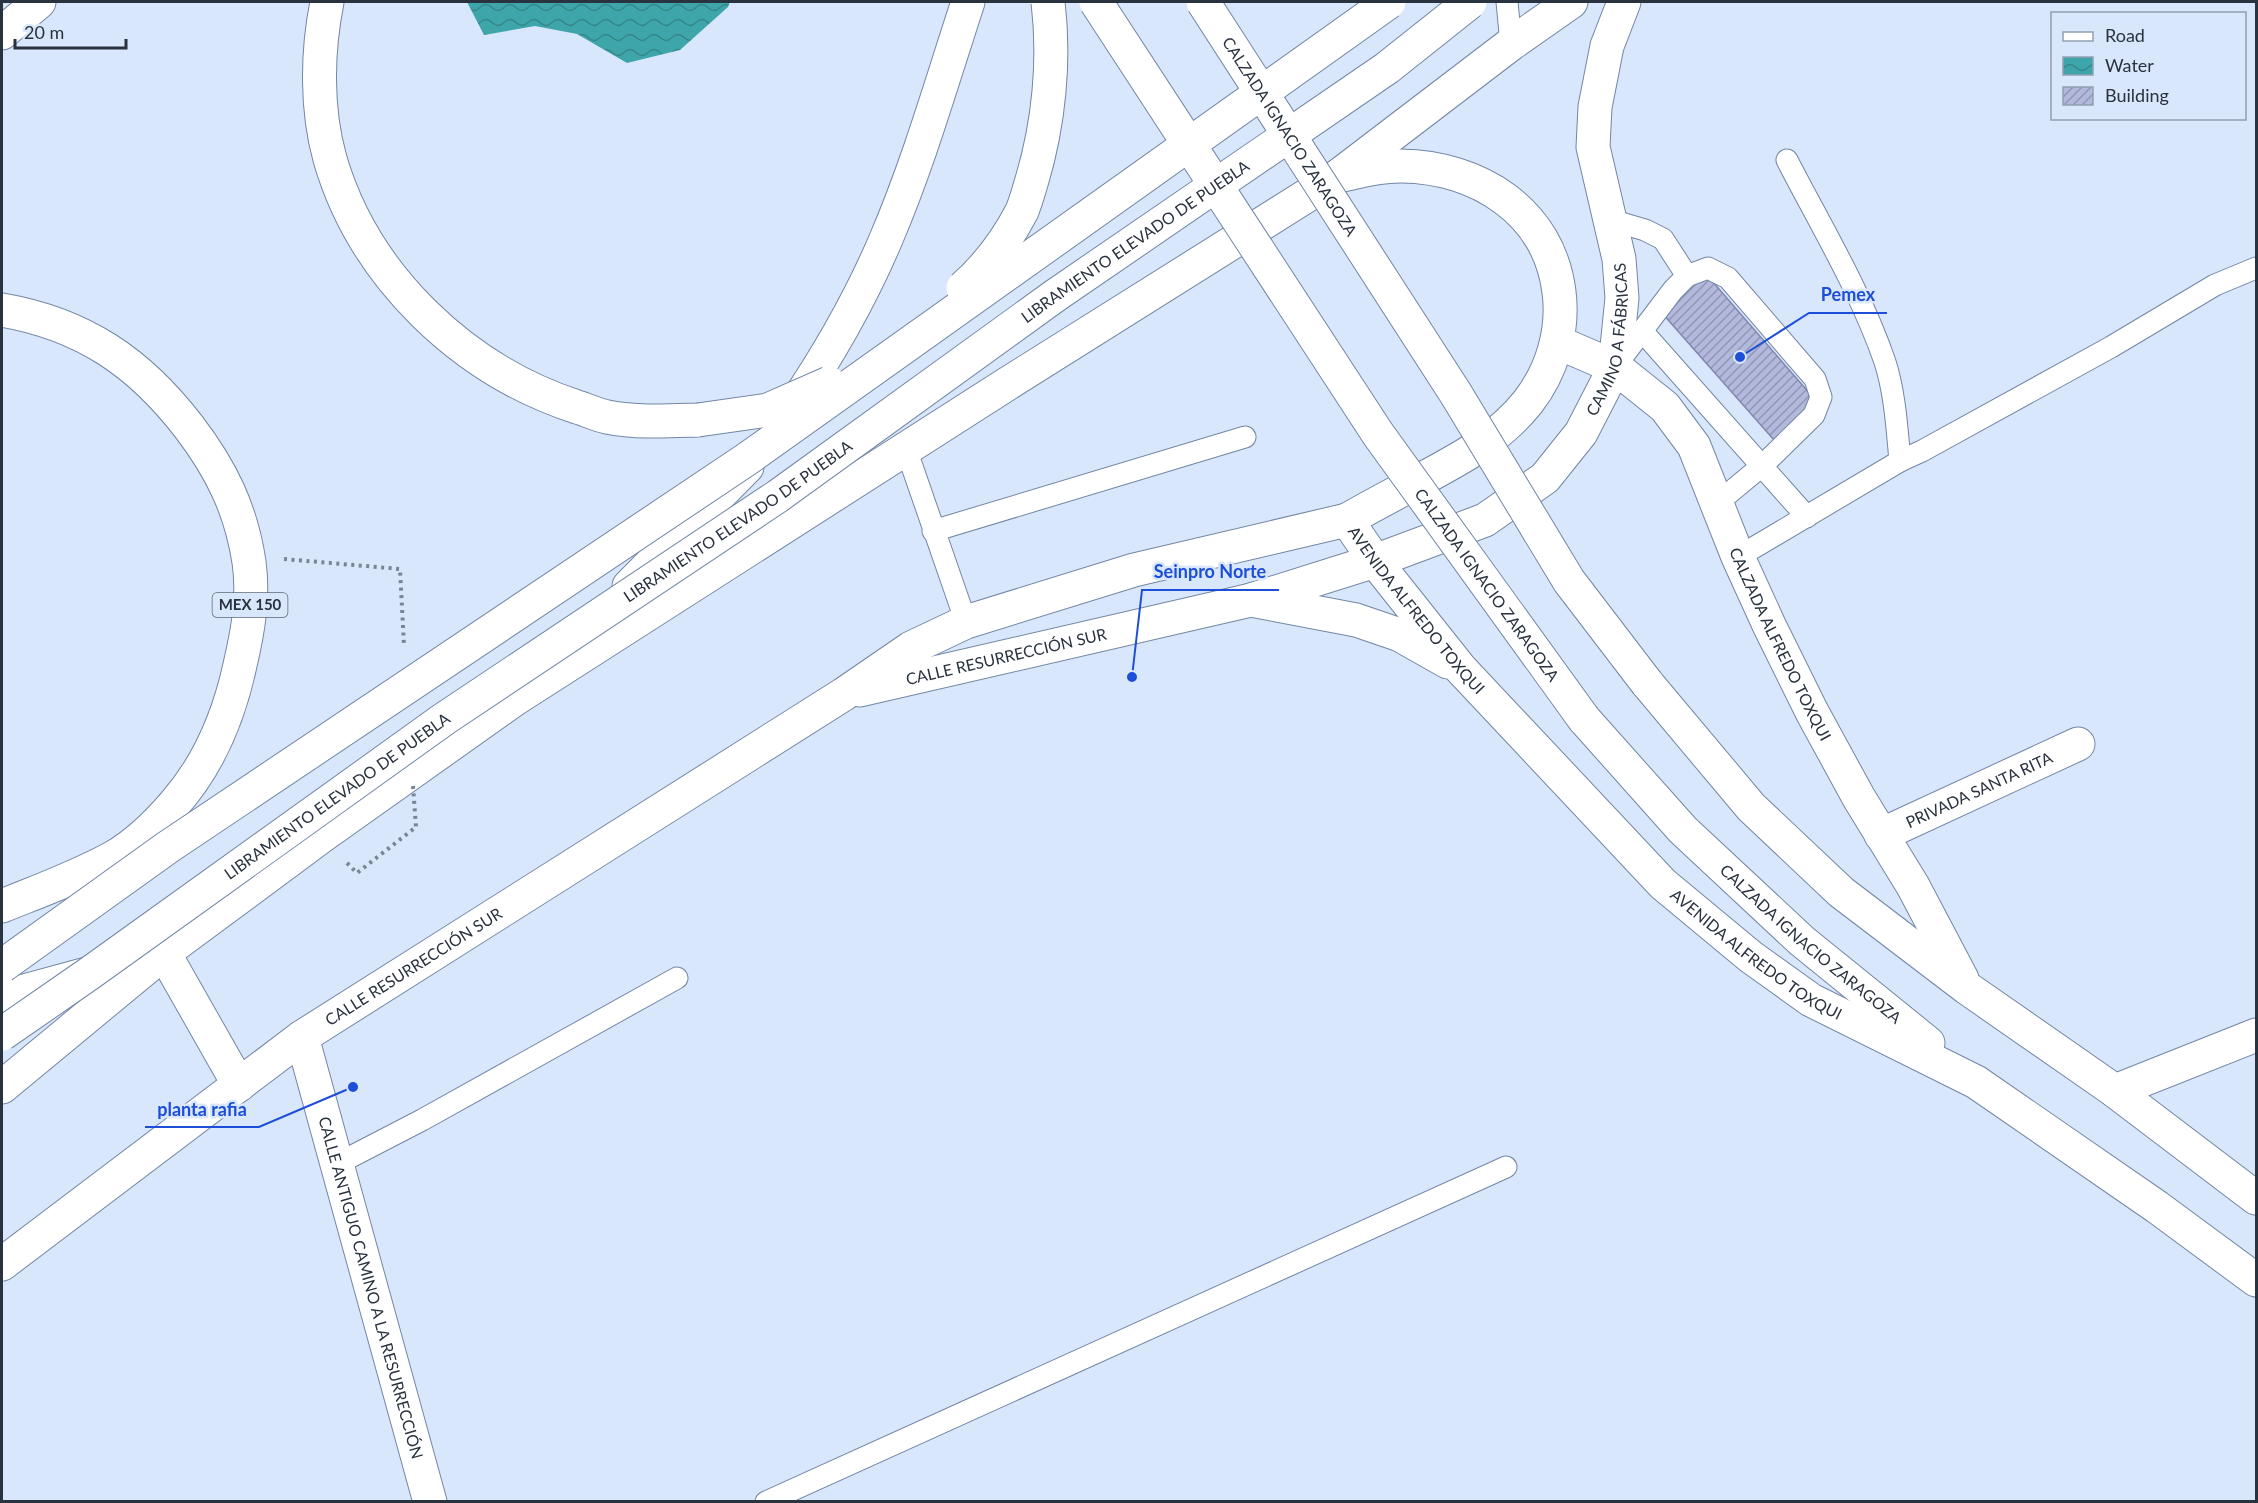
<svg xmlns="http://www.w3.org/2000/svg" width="2258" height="1503" font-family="Lato,sans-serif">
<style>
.water{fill:url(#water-waves)}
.building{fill:url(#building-hatch);stroke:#8387ab;stroke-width:1.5}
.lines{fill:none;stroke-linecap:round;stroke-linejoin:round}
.lane-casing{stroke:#7286a5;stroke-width:23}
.street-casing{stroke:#7286a5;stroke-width:35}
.secondary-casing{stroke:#7286a5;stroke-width:35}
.primary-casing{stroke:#7286a5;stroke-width:35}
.highway-casing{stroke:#7286a5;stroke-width:35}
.path{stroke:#798595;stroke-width:4;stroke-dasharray:3 4.5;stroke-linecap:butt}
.lane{stroke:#fff;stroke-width:21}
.street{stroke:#fff;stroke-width:33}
.secondary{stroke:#fff;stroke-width:33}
.primary{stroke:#fff;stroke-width:33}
.highway{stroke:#fff;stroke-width:33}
.secondary-bridge-casing{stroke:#7286a5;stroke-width:35;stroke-linecap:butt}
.highway-bridge-casing{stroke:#7286a5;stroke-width:35;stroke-linecap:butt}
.path-bridge{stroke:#798595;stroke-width:4;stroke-dasharray:3 4.5;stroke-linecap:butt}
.secondary-bridge{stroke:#fff;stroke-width:33}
.highway-bridge{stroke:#fff;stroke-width:33}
.labels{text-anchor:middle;stroke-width:5;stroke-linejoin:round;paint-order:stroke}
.shield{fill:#d9e7fc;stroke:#5e6878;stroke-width:1.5}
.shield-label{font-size:15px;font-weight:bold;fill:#29323f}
.street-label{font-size:16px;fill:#29323f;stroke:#d9e7fc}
.leader{fill:none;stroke:#1d4ed8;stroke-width:2}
.callout-dot{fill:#1d4ed8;stroke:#d9e7fc;stroke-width:2}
.callout-label{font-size:18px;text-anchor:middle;font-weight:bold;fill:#1d4ed8;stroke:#d9e7fc;stroke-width:5;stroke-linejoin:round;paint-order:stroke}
</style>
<defs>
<pattern id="water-waves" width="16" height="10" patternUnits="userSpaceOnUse" patternTransform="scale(1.5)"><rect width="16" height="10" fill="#3ea6aa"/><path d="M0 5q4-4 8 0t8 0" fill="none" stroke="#34888c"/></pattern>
<pattern id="building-hatch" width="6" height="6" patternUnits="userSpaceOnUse" patternTransform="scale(1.5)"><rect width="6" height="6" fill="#b3b8dd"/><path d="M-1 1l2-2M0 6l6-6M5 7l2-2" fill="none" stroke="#9296b5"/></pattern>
</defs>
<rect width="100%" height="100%" fill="#d9e7fc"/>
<path class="water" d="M467,2H730L728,7L680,50L627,63L577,34L535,26L484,35Z"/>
<path class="building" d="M1706,274L1817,402L1774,440L1662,313Z"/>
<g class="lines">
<defs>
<g id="lane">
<path d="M1507,2L1511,44"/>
<path d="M1611,220L1645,230L1663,239L1687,276"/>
<path d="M1642,331L1807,517"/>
<path d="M1617,364L1673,290L1687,276L1708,268L1728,278L1815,379L1821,397L1814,415L1763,465L1716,504"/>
<path d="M906,449L966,622"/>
<path d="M1900,461L1922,451L2111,347L2215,285L2256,268"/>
<path d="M933,531L1245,437"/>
<path d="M1738,557L1900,461C1897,429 1895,393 1885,362C1861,292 1821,226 1787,160"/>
<path d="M337,1164L422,1120L677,978"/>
<path d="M766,1502L1506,1167"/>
</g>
<g id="street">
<path id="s1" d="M860,690L1251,600L1375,561"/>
<path id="s2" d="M1881,835L2078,744"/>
<path d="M164,953L239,1085"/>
<path id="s3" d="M302,1037L430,1502"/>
<path d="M2115,1091L2256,1035"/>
<path id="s4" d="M2,1264L302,1037L844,694L911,648L966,622L1134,570L1347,520"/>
</g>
<g id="secondary">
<path id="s5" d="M1338,176C1359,171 1379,166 1401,166C1478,167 1549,211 1559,292C1564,331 1552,371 1528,402C1500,437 1465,456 1426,477C1400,491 1373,505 1347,520L1375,561L1460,668L1663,884L1751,957L1811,1000L1976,1082L2157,1207L2256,1280"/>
<path id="s6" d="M1557,342L1615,367L1665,407L1694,446L1738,557L1769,625L1812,712L1859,798L1913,886L1962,979"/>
<path id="s7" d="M1375,561L1485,520L1545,478L1581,433L1615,367L1622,298L1619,259L1593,147L1595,107L1607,46L1624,2"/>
<path d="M1251,600L1356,620L1400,635L1448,662"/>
<path d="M1647,683L1751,807L1841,892L1967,988L2115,1091L2256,1198"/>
<path id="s8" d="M1584,719L1683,830L1802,941L1928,1043"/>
</g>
<g id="primary">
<path d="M2,310C83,324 139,362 189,427C221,469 241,509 249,562C254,597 248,631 240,665C229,716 210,763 175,803C158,823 136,844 114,857C78,877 39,891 2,906"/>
<path d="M793,407C829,354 861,298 886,239C919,162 942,81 968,2"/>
<path d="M629,586L747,467"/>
<path d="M2,997L87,974"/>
<path d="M2,1087L164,953L322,836L515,699L1007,384L1338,176L1511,44L1571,2"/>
</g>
<g id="highway">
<path d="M327,2C317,52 316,109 330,159C364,276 463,370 577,407C587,410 597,415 607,417C637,423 668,421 698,420"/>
<path d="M2,33L39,2"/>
</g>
</defs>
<use href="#lane" class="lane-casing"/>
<use href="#street" class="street-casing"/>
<use href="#secondary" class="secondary-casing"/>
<use href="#primary" class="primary-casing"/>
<use href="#highway" class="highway-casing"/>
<g class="path">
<path d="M284,559L400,569L404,646"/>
<path d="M347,863L357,873L416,827"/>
</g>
<use href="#lane" class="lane"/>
<use href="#street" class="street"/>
<use href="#secondary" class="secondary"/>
<use href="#primary" class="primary"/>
<use href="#highway" class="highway"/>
<defs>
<g id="secondary-bridge">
<path id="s9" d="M1096,2L1378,434L1584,719"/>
<path id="s10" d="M1203,2L1456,394L1569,581L1647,683"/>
</g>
<g id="highway-bridge">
<path d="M963,288C988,266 1007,240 1022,211C1026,201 1029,190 1032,180C1049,123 1055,60 1048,2"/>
<path d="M698,420L768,410L829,383"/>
<path d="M2,966L168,847L747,459L1389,2"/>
<path id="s11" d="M2,1034L90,973L444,719L778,496L1056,295L1387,68L1470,2"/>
</g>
</defs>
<use href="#secondary-bridge" class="secondary-bridge-casing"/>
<use href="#highway-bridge" class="highway-bridge-casing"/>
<path class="path-bridge" d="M413,786L416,827"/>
<use href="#secondary-bridge" class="secondary-bridge"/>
<use href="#highway-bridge" class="highway-bridge"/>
</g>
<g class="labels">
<rect class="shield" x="212.5" y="593" width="75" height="24" rx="4.5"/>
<g class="shield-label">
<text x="250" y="610">MEX 150</text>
</g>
<g class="street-label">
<text dy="6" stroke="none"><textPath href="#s10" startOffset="160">CALZADA IGNACIO ZARAGOZA</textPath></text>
<text dy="6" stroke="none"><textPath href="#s11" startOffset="1383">LIBRAMIENTO ELEVADO DE PUEBLA</textPath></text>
<text dy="6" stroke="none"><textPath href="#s7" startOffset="348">CAMINO A FÁBRICAS</textPath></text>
<text dy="6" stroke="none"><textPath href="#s11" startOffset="897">LIBRAMIENTO ELEVADO DE PUEBLA</textPath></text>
<text dy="6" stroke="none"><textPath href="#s9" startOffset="702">CALZADA IGNACIO ZARAGOZA</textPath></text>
<text dy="6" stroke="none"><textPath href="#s5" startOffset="734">AVENIDA ALFREDO TOXQUI</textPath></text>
<text dy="6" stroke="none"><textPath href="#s6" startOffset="392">CALZADA ALFREDO TOXQUI</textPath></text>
<text dy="6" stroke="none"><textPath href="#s1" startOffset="150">CALLE RESURRECCIÓN SUR</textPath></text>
<text dy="6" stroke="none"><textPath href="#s2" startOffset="108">PRIVADA SANTA RITA</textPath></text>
<text dy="6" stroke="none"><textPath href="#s11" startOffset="411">LIBRAMIENTO ELEVADO DE PUEBLA</textPath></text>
<text dy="6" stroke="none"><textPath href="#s8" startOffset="320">CALZADA IGNACIO ZARAGOZA</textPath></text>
<text dy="6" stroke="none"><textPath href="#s5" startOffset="1220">AVENIDA ALFREDO TOXQUI</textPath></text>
<text dy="6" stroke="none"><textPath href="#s4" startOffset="508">CALLE RESURRECCIÓN SUR</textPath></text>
<text dy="6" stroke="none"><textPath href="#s3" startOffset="260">CALLE ANTIGUO CAMINO A LA RESURRECCIÓN</textPath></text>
</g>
</g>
<path class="leader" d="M1740 357L1809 313H1887M1132 677L1142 590H1279M353 1087L259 1127H145"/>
<g class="callout-dot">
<circle cx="1740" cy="357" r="6"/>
<circle cx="1132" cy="677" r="6"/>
<circle cx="353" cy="1087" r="6"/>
</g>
<g class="callout-label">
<text x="1848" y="301">Pemex</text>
<text x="1210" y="578">Seinpro Norte</text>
<text x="202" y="1116">planta rafia</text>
</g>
<rect width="2258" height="1503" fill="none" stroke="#29323f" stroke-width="6"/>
<rect x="2051" y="12" width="195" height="108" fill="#d9e7fc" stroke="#939fb0" stroke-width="1.5"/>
<rect x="2063" y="32" width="30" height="9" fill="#ffffff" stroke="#939fb0" stroke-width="1.5"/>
<text x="2105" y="42" font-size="18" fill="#29323f">Road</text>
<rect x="2063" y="57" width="30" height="18" fill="url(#water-waves)" stroke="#939fb0" stroke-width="1.5"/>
<text x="2105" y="72" font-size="18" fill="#29323f">Water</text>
<rect x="2063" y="87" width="30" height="18" fill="url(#building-hatch)" stroke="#939fb0" stroke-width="1.5"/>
<text x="2105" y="102" font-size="18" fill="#29323f">Building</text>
<path d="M15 39v9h111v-9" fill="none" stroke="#29323f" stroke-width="3"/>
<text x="24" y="39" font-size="18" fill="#29323f" stroke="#d9e7fc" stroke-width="4.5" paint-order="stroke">20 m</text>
</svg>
